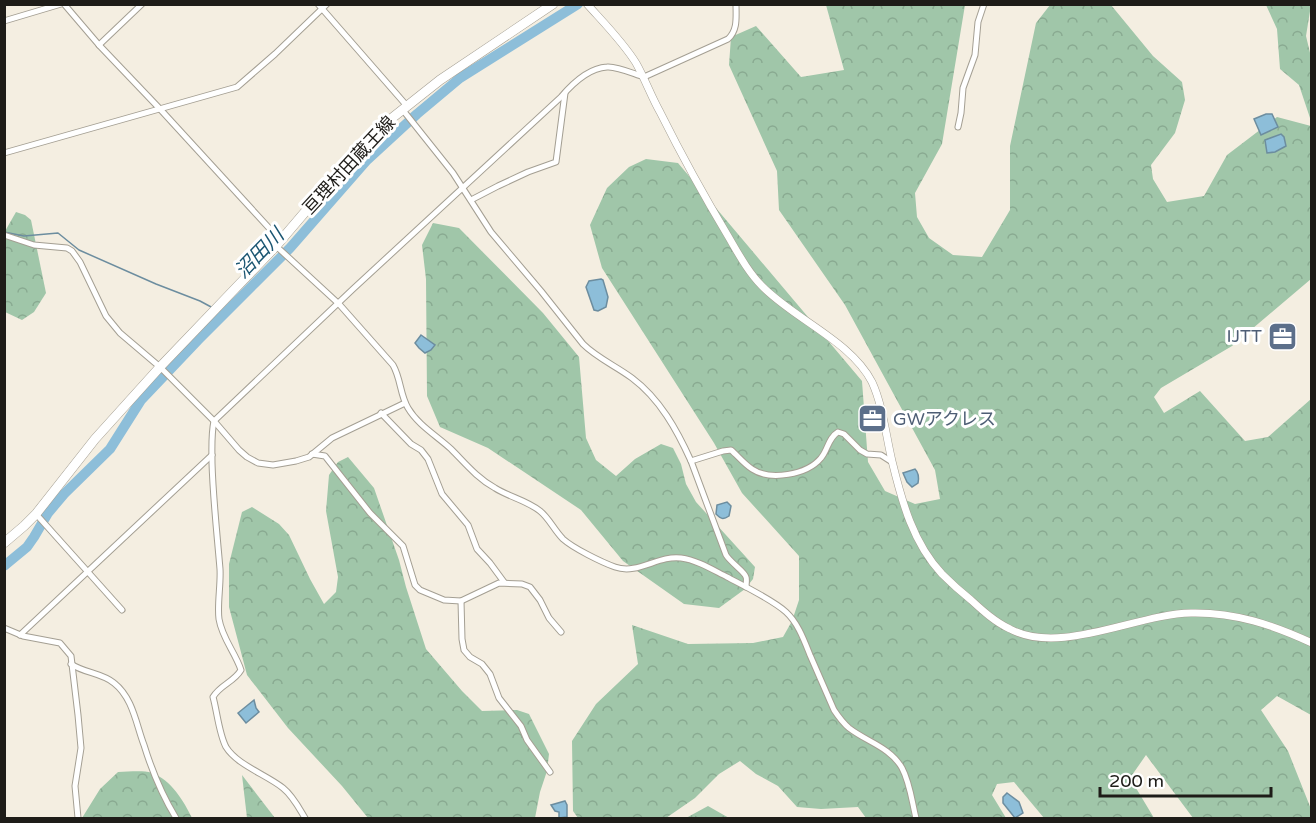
<svg xmlns="http://www.w3.org/2000/svg" width="1316" height="823" font-family="'Varela Round','Noto Sans JP',sans-serif">
<style>
.grass{fill:url(#grass-tufts)}
.forest{fill:url(#forest-crowns)}
.water{fill:#8dbed9;stroke:#6c8d9f;stroke-width:1.5}
.lines{fill:none;stroke-linecap:round;stroke-linejoin:round}
.stream{stroke:#6c8d9f;stroke-width:1.5}
.river{stroke:#8dbed9;stroke-width:10}
.minor-casing{stroke:#a49f93;stroke-width:7}
.tertiary-casing{stroke:#a49f93;stroke-width:8}
.primary-casing{stroke:#a49f93;stroke-width:10}
.minor{stroke:#fff;stroke-width:5}
.tertiary{stroke:#fff;stroke-width:7}
.primary{stroke:#fff;stroke-width:9}
.labels{text-anchor:middle;stroke-width:6;stroke-linejoin:round;paint-order:stroke}
.street-label{font-size:18px;fill:#1e1c18;stroke:#fff}
.service-label{font-size:18px;fill:#4e5e75;stroke:#fff;text-anchor:end}
.water-label{font-size:20px;font-style:italic;fill:#1b5672;stroke:#fff}
</style>
<defs>
<pattern id="grass-tufts" width="24" height="20" patternUnits="userSpaceOnUse" patternTransform="scale(1.5)"><rect width="24" height="20" fill="#a0c6a9"/><path d="M3 7l-1-3M5 7V3M7 7l1-3M15 17l-1-3M17 17v-4M19 17l1-3" fill="none" stroke="#89aa91"/></pattern>
<pattern id="forest-crowns" width="20" height="18" patternUnits="userSpaceOnUse" patternTransform="scale(1.5)"><rect width="20" height="18" fill="#a0c6a9"/><path d="M2 6a3 3 0 1 1 6 0M12 15a3 3 0 1 1 6 0" fill="none" stroke="#89aa91"/></pattern>
</defs>
<rect width="100%" height="100%" fill="#f4eee1"/>
<path class="grass" d="M708,806L729,818H686Z"/>
<g class="forest">
<path d="M826,5H965L942,144L915,193L917,217L929,238L953,255L982,257L1010,210V146L1036,23L1050,5H1111L1153,56L1182,82L1185,100L1175,133L1151,165L1153,179L1167,202L1204,196L1227,155L1277,117L1311,126V279L1232,346L1161,388L1154,397L1164,413L1200,391L1245,441L1268,437L1311,399V715L1277,696L1261,710L1288,751L1311,809V818H1193L1146,755L1130,778L1154,818H1044L1014,782L997,784L992,795L1006,818H866L858,807L821,809L797,807L778,786L756,774L740,761L719,774L695,798L666,818H578L573,811L572,741L596,704L638,664L632,625L688,644L753,643L783,637L792,621L799,600V556L742,493L714,443L602,268L590,225L607,188L629,167L646,159L678,163L862,381L868,462L885,491L915,504L940,499L935,470L845,305L779,210L777,171L729,65L731,37L756,26L801,77L844,70Z"/>
<path d="M1266,5H1311L1306,36L1311,57V121L1299,85L1280,69L1277,29Z"/>
<path d="M16,212L25,215L31,220L46,293L34,312L22,320L5,312L4,233Z"/>
<path d="M433,223L459,228L543,313L579,357L586,438L596,460L616,476L635,459L661,444L673,448L681,464L686,484L696,502L755,567L753,579L745,589L719,608L684,604L623,561L581,510L488,448L440,427L427,396L426,279L422,245Z"/>
<path d="M348,457L374,488L399,560L406,587L426,649L462,691L482,711L517,710L529,714L549,754L547,771L540,792L535,818H368L342,786L288,728L247,675L229,607V564L242,512L252,507L279,524L289,535L310,579L324,604L336,592L338,577L326,511L329,475L338,462Z"/>
<path d="M118,772C129,772 142,770 152,773C171,780 184,801 192,818H82L100,789Z"/>
<path d="M242,775L275,818H247Z"/>
</g>
<g class="water">
<path d="M1266,114H1272L1278,127L1261,135L1254,119Z"/>
<path d="M1281,134L1284,137L1286,146L1275,152L1267,153L1265,140Z"/>
<path d="M601,279L603,280L608,297L606,307L598,311L594,310L586,287L589,281Z"/>
<path d="M421,335L435,345L431,350L425,353L419,348L415,343Z"/>
<path d="M915,469C919,473 919,478 918,483L912,487L907,482L903,473Z"/>
<path d="M727,502L731,506L729,516C723,520 721,519 716,514L717,505Z"/>
<path d="M254,700L256,708L259,712L246,723L238,713Z"/>
<path d="M1007,793L1019,802L1023,813L1015,818L1003,803V797Z"/>
<path d="M565,801L567,805V817L559,818V812L555,811L551,805Z"/>
</g>
<g class="lines">
<g class="stream">
<path d="M4,232L24,236L58,233L79,250L156,284L200,301L213,308"/>
<path d="M220,311L225,313"/>
</g>
<path class="river" d="M4,566L27,547L34,537L48,513L64,494L110,449L141,400L198,340L290,248L367,160L417,114L460,78L578,4"/>
<defs>
<g id="minor">
<path d="M64,4L99,45L160,109L280,240"/>
<path d="M318,4L407,106"/>
<path d="M4,21L61,4"/>
<path d="M99,45L142,4"/>
<path d="M402,109L453,173L491,232L541,291L583,344C597,358 616,366 632,378C660,399 677,430 691,461L726,555C731,563 745,572 746,577C747,579 746,584 746,587"/>
<path d="M958,127L961,113L963,88L975,55L978,22L984,4"/>
<path d="M4,153L237,87L275,54L327,4"/>
<path d="M471,200L498,186L528,172L556,162L565,93"/>
<path d="M4,235L34,245L67,248L72,251L80,262L106,316L120,333L160,367L214,421L239,450L247,457L258,463L273,465L296,461L309,457L332,438L405,403"/>
<path d="M276,246L339,304L393,365C401,379 400,395 408,408C418,425 437,436 451,449C465,463 477,478 495,488C509,497 526,500 540,511C549,518 554,530 563,539C573,548 601,562 615,567C638,575 658,555 681,558C697,560 713,570 727,577C744,586 773,600 786,612C798,623 804,640 810,655C818,673 826,692 834,710C838,716 843,723 849,728C867,742 890,747 902,768C910,783 912,802 916,818"/>
<path d="M381,413L411,444L421,450L428,459L442,494L468,525L477,549L490,563L504,582"/>
<path d="M312,454L325,456L370,513L403,546L415,585L420,590L444,600L461,601L499,583L522,584L530,587L540,600L549,618L561,632"/>
<path d="M691,461L723,451L731,450C738,456 744,464 752,469C770,481 807,475 821,458C828,450 828,438 838,432L844,434L860,450L867,454L881,455L892,462"/>
<path d="M36,514L122,610"/>
<path d="M461,601L462,639L464,650L470,657L482,664L490,674L499,698L521,726L527,740L550,772"/>
<path d="M4,628L23,636L60,643L71,656L78,715L81,748L75,786L78,818"/>
<path d="M20,635L212,455"/>
<path d="M71,664C84,673 102,673 114,683C133,698 136,724 144,745C152,771 162,795 176,818"/>
<path d="M305,818C299,808 293,796 283,788C267,775 237,765 226,747C219,734 217,711 213,697C220,685 234,682 241,670C235,652 222,638 219,619C217,605 221,584 220,569C217,533 213,498 212,463C212,449 211,435 214,421L353,289L561,97C572,84 589,68 607,67C617,66 634,74 644,77L728,39C738,30 736,17 736,4"/>
</g>
<path id="tertiary" d="M587,4C604,23 623,42 636,63C645,79 651,96 660,112C681,154 704,196 728,236C738,253 748,272 762,286C794,319 851,341 872,382C883,406 886,436 892,461C902,502 913,543 942,574C951,583 961,592 971,600C983,611 995,622 1010,629C1060,656 1137,614 1191,613C1235,612 1273,625 1312,643"/>
<path id="primary" d="M4,543L24,526L36,514L95,439L160,367L276,246L357,151L387,122L440,80L553,4"/>
</defs>
<use href="#minor" class="minor-casing"/>
<use href="#tertiary" class="tertiary-casing"/>
<use href="#primary" class="primary-casing"/>
<use href="#minor" class="minor"/>
<use href="#tertiary" class="tertiary"/>
<use href="#primary" class="primary"/>
</g>
<defs>
<symbol id="office-square" viewBox="-11 -11 22 22"><rect x="-9" y="-9" width="18" height="18" rx="4" fill="#5c6f8a" stroke="#fff"/><path d="M-6-3h4V-5.5h4V-3h4V5H-6ZM-1-4.5V-3h2v-1.5ZM-6 0V1H6V0Z" fill="#fff"/></symbol>
</defs>
<g fill-rule="evenodd">
<use href="#office-square" x="1266" y="320" width="33" height="33"/>
<use href="#office-square" x="856" y="402" width="33" height="33"/>
</g>
<g class="labels">
<g class="street-label">
<text transform="translate(349 165) rotate(-47)" y="6">亘理村田蔵王線</text>
</g>
<g class="service-label">
<text x="1262" y="342">IJTT</text>
<text x="893" y="425" text-anchor="start">GWアクレス</text>
</g>
<g class="water-label">
<text transform="translate(259 253) rotate(-46)" y="7">沼田川</text>
</g>
</g>
<rect width="1316" height="823" fill="none" stroke="#1e1c18" stroke-width="12"/>
<path d="M1100 787v9h171v-9" fill="none" stroke="#1e1c18" stroke-width="3"/>
<text x="1109" y="787" font-size="18" fill="#1e1c18" stroke="#ffffff" stroke-width="4.5" paint-order="stroke">200 m</text>
</svg>
